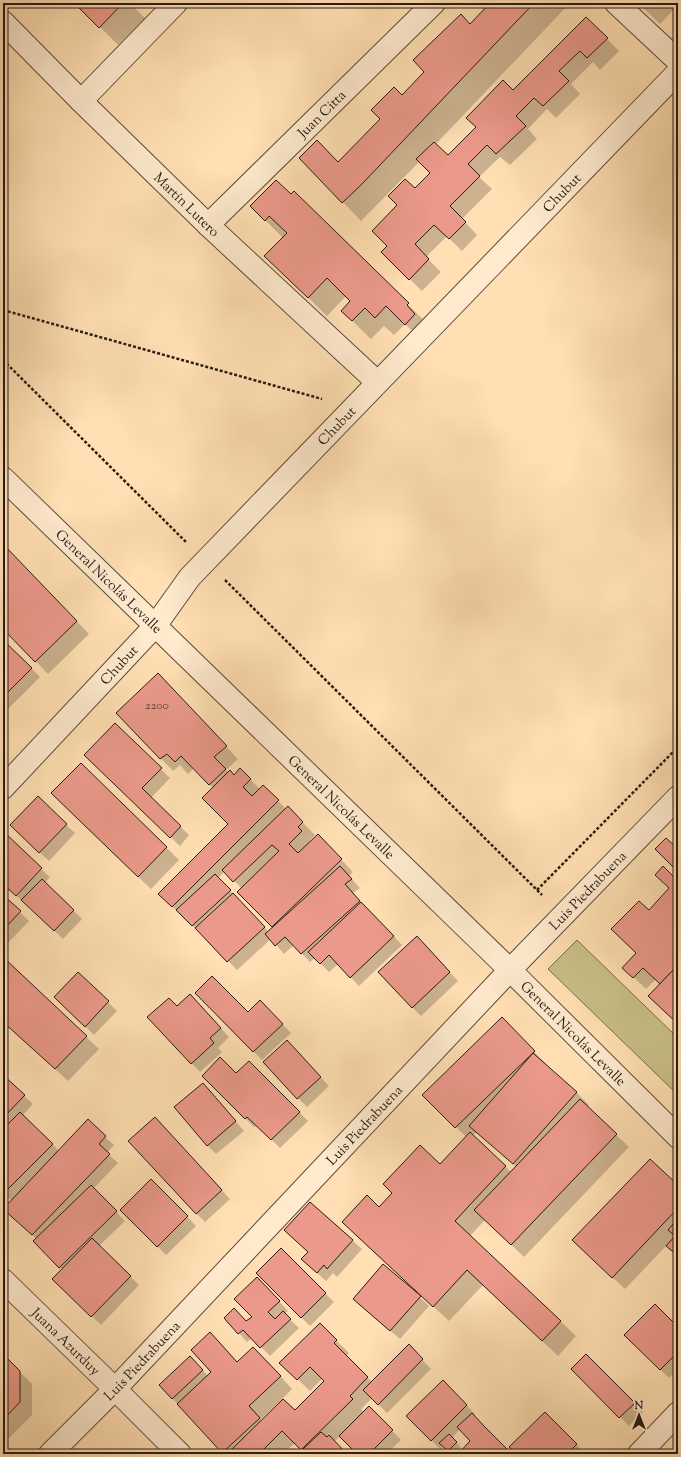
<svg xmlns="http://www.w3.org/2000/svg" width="681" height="1457" font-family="'Sorts Mill Goudy',serif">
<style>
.green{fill:#c9bf87;stroke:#786d4c}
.shadow{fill:#0003;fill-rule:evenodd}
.building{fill:#eb998a;stroke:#281b12}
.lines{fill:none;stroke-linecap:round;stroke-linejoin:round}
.minor-casing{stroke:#5e4c3a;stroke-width:24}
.path{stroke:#281b12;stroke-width:2.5;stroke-dasharray:3 2;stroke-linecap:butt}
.minor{stroke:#ffeace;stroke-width:22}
.labels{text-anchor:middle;stroke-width:3;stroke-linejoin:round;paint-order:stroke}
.number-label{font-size:12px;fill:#593a30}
.street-label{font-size:14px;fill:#281b12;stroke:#ffeace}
</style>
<rect width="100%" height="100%" fill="#ffdfb3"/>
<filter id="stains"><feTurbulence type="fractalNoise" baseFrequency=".005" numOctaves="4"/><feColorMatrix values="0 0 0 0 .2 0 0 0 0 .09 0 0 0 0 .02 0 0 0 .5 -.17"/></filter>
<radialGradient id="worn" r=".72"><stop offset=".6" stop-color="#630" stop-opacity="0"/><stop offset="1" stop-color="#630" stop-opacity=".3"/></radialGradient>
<path class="green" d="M577,940L678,1038V1095L548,969Z"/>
<g class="shadow">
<path d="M76,3H130L145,18L118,45Z"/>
<path d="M491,3H570L435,145L448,156L586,18L619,51L600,70L593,62L571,84L580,94L556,118L547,109L528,129L537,139L510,165L500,157L479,177L492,189L462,219L477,235L462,251L447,236L426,257L441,272L422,291L382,252L389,246L415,189L431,173L420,161L361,221L301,158L339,163Z"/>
<path d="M638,3H668L674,9L660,24Z"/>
<path d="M276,181L426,322L424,342L405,324L394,335L384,326L371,339L342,311L352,302L346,296L327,316L266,256L283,238L251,206Z"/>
<path d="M3,545L89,634L48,674L3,627Z"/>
<path d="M3,641L40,677L3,714Z"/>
<path d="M170,687L238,759L226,770L234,776L240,770L260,789L263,786L286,809L288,808L315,835L310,840L311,841L318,835L353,872L349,876L360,888L353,893L402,945L359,986L338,964L329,972L315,958L310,962L294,945L284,954L271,939L237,970L198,929L197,930L159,894L230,824L213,788L194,768L188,774L180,765L173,771L117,713ZM225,871L242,889L239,892L274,927L269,932L218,878Z"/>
<path d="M115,725L170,778L151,798L189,835L180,846L94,764Z"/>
<path d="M81,764L179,860L151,889L64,806Z"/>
<path d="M66,825L75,833L49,861L20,834Z"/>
<path d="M3,835L50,877L45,883L82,919L63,939L26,903L25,904L3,883Z"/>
<path d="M678,882V1023L661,984L656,979L646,989L624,968L637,953L649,911Z"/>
<path d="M3,896L29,921L4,947H3Z"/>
<path d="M425,946L458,981L421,1016L412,1007Z"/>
<path d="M3,959L99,1049L68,1081L3,1021Z"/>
<path d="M78,973L117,1011L94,1035L56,997Z"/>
<path d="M196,993L248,1014L260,1002L291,1033L262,1060Z"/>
<path d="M199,1004L229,1037L218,1048L222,1052L200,1072L149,1018L177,1007Z"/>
<path d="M502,1019L546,1064L545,1065L576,1092L589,1105L587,1107L629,1147L524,1257L485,1220L470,1236L576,1336L558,1356L483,1285L449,1321L358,1237L380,1209L440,1165L466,1137L424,1095ZM477,1132L516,1167L511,1172L472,1136Z"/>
<path d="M3,1028L8,1033L3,1038Z"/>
<path d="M295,1050L329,1086L307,1107L298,1098Z"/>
<path d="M249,1062L308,1121L280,1148L257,1125L254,1127L203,1076L236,1075Z"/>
<path d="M3,1077L33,1104L23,1115L59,1151L105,1137L114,1145L107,1153L118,1163L93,1189L125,1221L99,1246L139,1285L101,1325L54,1279L63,1270L35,1241L37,1239L13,1218L12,1201L3,1192Z"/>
<path d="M211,1093L244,1131L216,1154L207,1145Z"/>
<path d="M163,1127L230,1199L205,1222L196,1213Z"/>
<path d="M151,1180L196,1226L166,1255L121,1210Z"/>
<path d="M678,1186V1256L667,1245L625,1289L586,1253Z"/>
<path d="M310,1203L362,1249L337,1277L333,1273L326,1281L302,1259L309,1252Z"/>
<path d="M281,1250L334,1302L310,1326L257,1273Z"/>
<path d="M266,1287L288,1311L284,1314L299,1328L270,1356L252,1338L247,1342L239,1333L247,1322L253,1317Z"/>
<path d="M420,1297L429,1306L400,1339L363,1307Z"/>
<path d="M320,1324L349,1353L346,1356L372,1382L409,1346L431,1369L387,1413L372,1398L361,1409L364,1412L369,1407L401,1440L386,1454H359L340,1436L334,1442L346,1454H306L295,1443L283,1454H224L160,1385L190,1357L208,1376L212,1372L222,1346L238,1363L266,1360L292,1389L282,1399L295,1411L325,1381L323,1378L310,1391L281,1363ZM282,1399L283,1400L262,1421L261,1419Z"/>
<path d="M678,1328V1370L669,1378L626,1335Z"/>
<path d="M3,1355L32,1384V1415L3,1444Z"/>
<path d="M586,1356L643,1412L629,1426L572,1369Z"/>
<path d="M443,1381L475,1414L473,1416L511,1454H459L472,1441L460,1429L452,1438L461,1447L452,1454L443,1446L440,1449L408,1416Z"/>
<path d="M545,1413L585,1453L584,1454H518Z"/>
</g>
<g class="building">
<path d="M74,3H123L99,28Z"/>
<path d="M490,3H534L361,185L342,203L299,158L317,140L338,162L380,119L371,110L394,87L402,95L424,72L413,60L461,14L470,24Z"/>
<path d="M586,17L608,38L587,58L580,51L559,71L569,81L543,106L534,98L516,116L526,126L496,154L487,145L468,164L480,176L450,206L466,222L449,239L434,225L415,244L429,259L409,280L381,252L387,246L372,231L397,205L388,196L405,179L415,188L430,173L416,159L434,142L448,155L476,127L466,118L503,80L513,90Z"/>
<path d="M276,180L291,194L294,191L409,303L407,305L415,314L405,325L386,306L375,318L365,308L352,321L341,311L350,301L327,278L308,298L264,256L287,233L269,216L265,221L250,206Z"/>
<path d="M3,544L77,621L35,662L3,629Z"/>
<path d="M3,640L32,668L3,697Z"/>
<path d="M158,673L227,746L214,757L226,769L209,785L181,756L175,762L167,754L160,759L116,713Z"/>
<path d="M115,723L162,768L142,788L181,826L170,838L84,755Z"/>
<path d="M81,763L167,847L138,877L51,793Z"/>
<path d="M240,768L251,779L243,787L252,796L263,785L279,800L172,907L158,894L228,824L202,798L230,770L234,775Z"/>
<path d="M38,796L67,824L39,853L10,825Z"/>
<path d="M288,806L303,822L298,827L302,831L289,844L298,853L318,834L342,859L272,927L237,892L279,851L272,845L233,882L222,870Z"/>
<path d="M4,832L42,868L16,896L3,884V833Z"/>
<path d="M666,838L678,849V872L655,849Z"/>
<path d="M340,866L352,879L345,884L360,901L301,954L285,937L275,946L265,934Z"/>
<path d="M663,866L678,881V965L660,984L643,968L633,978L622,968L636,953L611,929L639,901L649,910L669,888L655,875Z"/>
<path d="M215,874L231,890L192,926L176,910Z"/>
<path d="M42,879L74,910L54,931L21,900Z"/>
<path d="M233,893L265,927L227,962L195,928Z"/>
<path d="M3,895L21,911L3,930Z"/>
<path d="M361,902L394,936L350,978L329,955L320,964L308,952Z"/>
<path d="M417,936L450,972L412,1008L378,972Z"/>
<path d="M3,957L87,1036L55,1069L3,1022Z"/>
<path d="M678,965V1024L648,996Z"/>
<path d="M78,972L109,1001L85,1027L54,997Z"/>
<path d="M212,976L248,1012L260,1000L283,1024L253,1052L195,993Z"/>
<path d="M190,994L221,1028L210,1038L214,1043L191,1064L147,1017L169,998L177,1006Z"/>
<path d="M502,1017L535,1051L455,1128L422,1095Z"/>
<path d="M287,1040L321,1077L297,1099L263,1062Z"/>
<path d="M533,1053L577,1092L513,1164L469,1126Z"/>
<path d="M220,1057L236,1073L249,1061L300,1112L271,1140L247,1117L245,1119L202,1076Z"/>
<path d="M3,1075L25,1095L3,1118Z"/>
<path d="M203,1083L236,1121L207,1146L174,1107Z"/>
<path d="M580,1099L617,1134L511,1245L474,1210Z"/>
<path d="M20,1112L53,1144L3,1194V1129Z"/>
<path d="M155,1117L222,1190L196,1214L128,1141Z"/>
<path d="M88,1119L106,1136L99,1144L110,1154L32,1235L3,1209Z"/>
<path d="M470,1132L506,1166L455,1221L561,1321L542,1341L467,1270L433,1307L342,1222L367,1195L379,1207L392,1193L383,1184L420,1145L440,1164Z"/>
<path d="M650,1159L678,1185V1208L612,1278L572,1240Z"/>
<path d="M151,1179L188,1216L157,1247L120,1210Z"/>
<path d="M91,1185L117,1211L59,1268L33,1241Z"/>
<path d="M310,1202L353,1240L327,1269L324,1265L317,1273L301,1259L308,1252L284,1230Z"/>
<path d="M678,1218V1256L666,1246L675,1236L668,1230Z"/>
<path d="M92,1238L131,1276L91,1317L52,1279Z"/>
<path d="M281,1248L326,1293L301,1318L256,1273Z"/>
<path d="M383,1264L421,1296L390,1331L353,1299Z"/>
<path d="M257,1277L280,1301L268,1312L275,1319L283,1311L291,1319L260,1348L243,1330L238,1334L224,1318L234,1308L246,1321L252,1317L234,1299Z"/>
<path d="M655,1304L678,1327V1352L660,1370L624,1335Z"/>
<path d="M320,1323L337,1340L334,1343L368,1377L350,1396L353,1399L301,1450L282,1431L259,1454H227L283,1399L295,1410L324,1381L310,1367L297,1380L279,1363Z"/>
<path d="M210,1332L237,1362L253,1347L281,1376L249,1406L260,1418L222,1453L177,1404L211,1372L191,1350Z"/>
<path d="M409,1344L423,1359L378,1405L363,1390Z"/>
<path d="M3,1354L20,1371V1402L3,1420Z"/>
<path d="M586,1354L635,1403L619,1418L571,1369Z"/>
<path d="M190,1356L203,1370L172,1399L159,1385Z"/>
<path d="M443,1380L467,1405L431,1441L406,1416Z"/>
<path d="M369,1406L393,1430L369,1454H357L339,1436Z"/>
<path d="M545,1412L577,1444L567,1454H517L509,1447Z"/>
<path d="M472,1413L485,1427L512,1454H458L470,1441L457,1427Z"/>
<path d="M321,1432L327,1437L329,1435L347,1454H306L302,1450Z"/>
<path d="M449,1434L457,1442L448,1451L439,1443Z"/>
</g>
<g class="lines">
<defs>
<g id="minor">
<path d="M616,3L678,61"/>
<path id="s1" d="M3,22L81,101L208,225L377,382"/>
<path d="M81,101L176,3"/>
<path id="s2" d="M208,225L434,3"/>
<path id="s3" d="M3,478L510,970L678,1137"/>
<path id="s4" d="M3,788L155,626L190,577L678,72"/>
<path id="s5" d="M3,1280L115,1389L180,1454"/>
<path id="s6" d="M50,1454L115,1389L510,970L678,797"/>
<path d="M639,1454L678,1413"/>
</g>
</defs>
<use href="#minor" class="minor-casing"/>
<g class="path">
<path d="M3,310L322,399"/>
<path d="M3,360L186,542"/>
<path d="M225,580L542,895"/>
<path d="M537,890L678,747"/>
</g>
<use href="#minor" class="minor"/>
</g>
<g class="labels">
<g class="number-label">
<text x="157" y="709">2200</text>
</g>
<g class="street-label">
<text dy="5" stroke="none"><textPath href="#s2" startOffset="159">Juan Citta</textPath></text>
<text dy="5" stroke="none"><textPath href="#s4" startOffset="817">Chubut</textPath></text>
<text dy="5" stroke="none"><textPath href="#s1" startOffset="259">Martín Lutero</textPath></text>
<text dy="5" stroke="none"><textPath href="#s4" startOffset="493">Chubut</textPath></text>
<text dy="5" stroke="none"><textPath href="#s3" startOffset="148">General Nicolás Levalle</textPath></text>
<text dy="5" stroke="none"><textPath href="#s4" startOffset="169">Chubut</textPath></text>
<text dy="5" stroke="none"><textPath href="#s3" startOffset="472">General Nicolás Levalle</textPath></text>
<text dy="5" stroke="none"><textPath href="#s6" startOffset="779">Luis Piedrabuena</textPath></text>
<text dy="5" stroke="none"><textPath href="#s3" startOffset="796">General Nicolás Levalle</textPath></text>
<text dy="5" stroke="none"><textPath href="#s6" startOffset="455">Luis Piedrabuena</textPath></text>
<text dy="5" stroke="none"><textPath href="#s5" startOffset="88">Juana Azurduy</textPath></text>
<text dy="5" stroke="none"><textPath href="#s6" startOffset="131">Luis Piedrabuena</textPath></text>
</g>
</g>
<rect width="681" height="1457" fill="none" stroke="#ffdfb3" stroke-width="16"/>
<rect x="4" y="4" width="673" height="1449" fill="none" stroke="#281b12" stroke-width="2"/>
<rect x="8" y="8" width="665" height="1441" fill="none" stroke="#281b12"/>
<g transform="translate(639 1415)" stroke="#ffeace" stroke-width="3" paint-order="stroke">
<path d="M0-3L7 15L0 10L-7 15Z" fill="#281b12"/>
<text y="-6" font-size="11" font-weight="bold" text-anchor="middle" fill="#281b12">N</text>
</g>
<rect width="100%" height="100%" filter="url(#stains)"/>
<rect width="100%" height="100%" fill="url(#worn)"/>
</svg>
